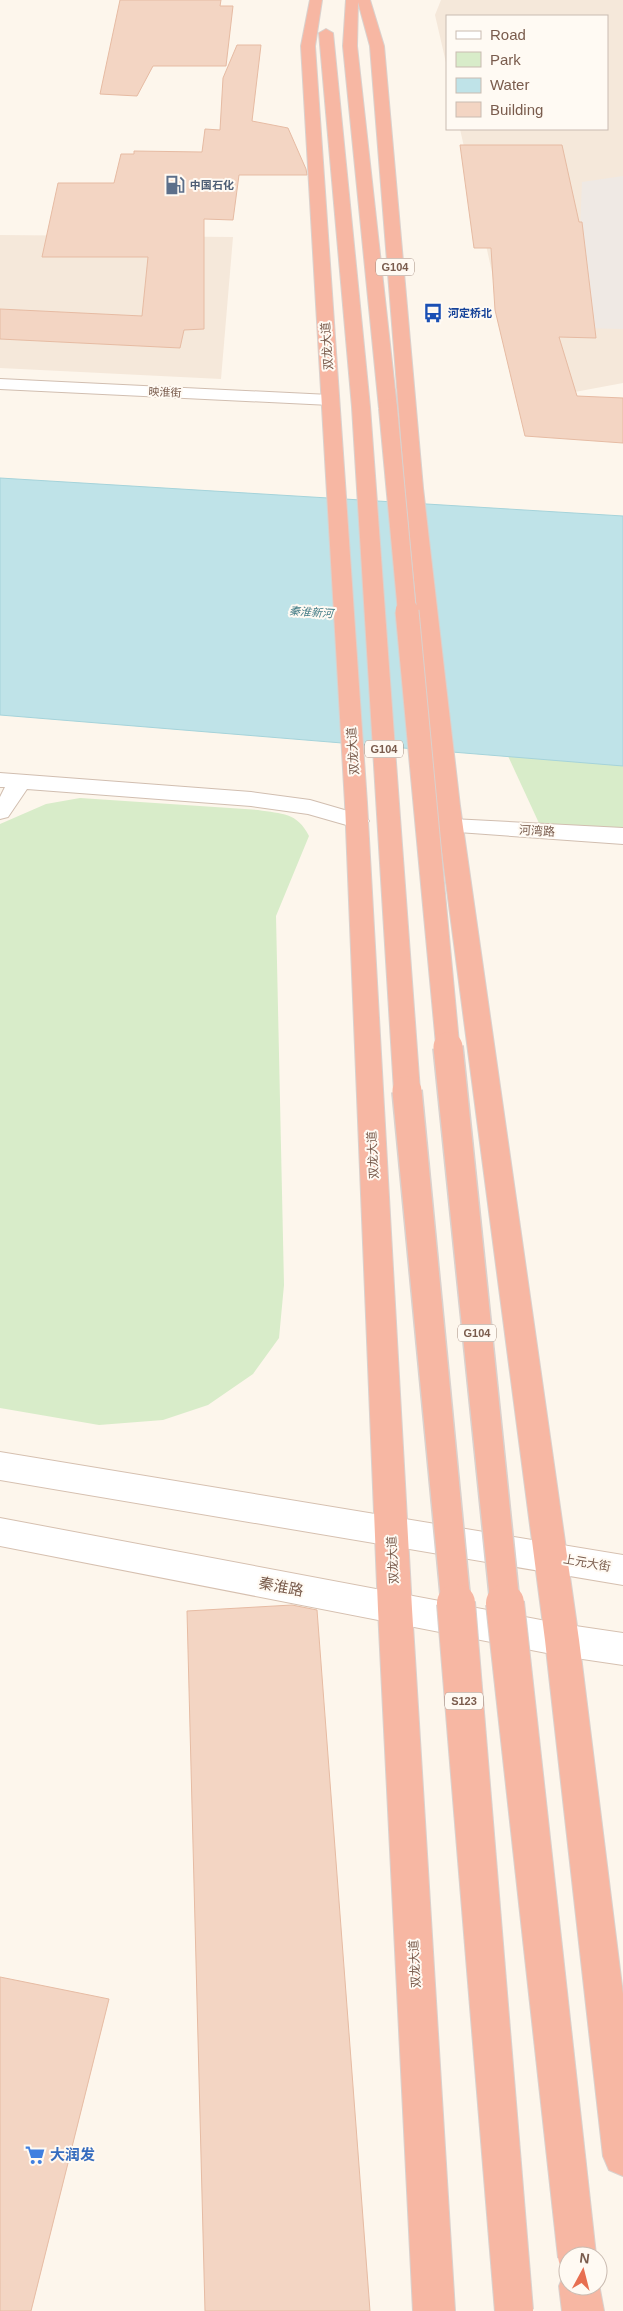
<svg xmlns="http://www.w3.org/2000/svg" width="623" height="2311" font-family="Helvetica,'Noto Sans SC',sans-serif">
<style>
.residential{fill:#f5e8da}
.industrial{fill:#efe9e4}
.green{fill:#d8ecc9}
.water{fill:#bfe3e8;stroke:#a5d3da}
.building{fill:#f3d5c3;stroke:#e6bba3}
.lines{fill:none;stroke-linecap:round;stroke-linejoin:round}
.street-casing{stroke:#d1beb0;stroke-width:2}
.secondary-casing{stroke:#d6c0b0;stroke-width:2}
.highway-casing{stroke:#dad1cd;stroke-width:2}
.street{fill:#fff;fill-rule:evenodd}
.secondary{fill:#fff;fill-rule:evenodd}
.highway{fill:#f7b7a3;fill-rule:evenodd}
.highway-bridge-far3-casing{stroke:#dad1cd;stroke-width:20;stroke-linecap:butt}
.highway-bridge-far2-casing{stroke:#dad1cd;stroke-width:25;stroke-linecap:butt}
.highway-bridge-far1-casing{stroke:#dad1cd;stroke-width:32;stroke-linecap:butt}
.highway-bridge-casing{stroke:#dad1cd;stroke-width:40;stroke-linecap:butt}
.highway-bridge-far3{stroke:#f7b7a3;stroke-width:18}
.highway-bridge-far2{stroke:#f7b7a3;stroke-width:23}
.highway-bridge-far1{stroke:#f7b7a3;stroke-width:29}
.highway-bridge{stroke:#f7b7a3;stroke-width:38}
.labels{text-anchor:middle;stroke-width:4;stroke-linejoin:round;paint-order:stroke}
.far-service-label{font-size:11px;font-weight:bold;fill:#4e5e75;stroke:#fffaf3;text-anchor:start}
.shield{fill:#fffaf3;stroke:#a28b7f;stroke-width:1}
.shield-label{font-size:11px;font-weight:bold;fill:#7a5c4d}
.far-transit-label{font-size:11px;font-weight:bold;fill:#164399;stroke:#fffaf3;text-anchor:start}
.far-street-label{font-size:11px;fill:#7a5c4d;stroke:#fffaf3}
.far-water-label{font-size:11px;font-style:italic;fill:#437c86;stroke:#fffaf3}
.street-label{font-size:12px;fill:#7a5c4d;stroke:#fffaf3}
.near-street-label{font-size:15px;fill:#7a5c4d;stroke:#fffaf3}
.near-shop-label{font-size:15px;font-weight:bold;fill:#366cbe;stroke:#fffaf3;text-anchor:start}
</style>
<rect width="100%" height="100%" fill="#fdf6ec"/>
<g class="residential">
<path d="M441,0H623V383L521,402L460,129H607V16H447V67L435,15Z"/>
<path d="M0,235L233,237L221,379L0,368Z"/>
</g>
<path class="industrial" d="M623,176V329L576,328L582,182Z"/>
<g class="green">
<path d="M508,756L623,765V835L544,834Z"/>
<path d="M80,798L258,810C282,814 297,812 309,836L276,916L284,1285L279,1338L253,1374L208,1405L163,1420L99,1425L0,1408V824L46,804Z"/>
</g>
<path class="water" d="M0,478L623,516V766L0,715Z"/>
<g class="building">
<path d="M120,0H221L220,6H233L226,66H153L137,96L100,94Z"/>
<path d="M237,45H261L252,121L288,128L306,169L307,175H239L233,220L204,219V329L184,330L180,348L0,339V309L142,316L148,257H42L58,183H114L121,154H134V151L202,152L205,129L220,130L223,78Z"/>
<path d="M460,145H562L579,222H582L596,338L559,337L577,396L623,398V443L525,436L495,310L491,248H474Z"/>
<path d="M292,1605L317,1610L370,2311H205L187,1611Z"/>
<path d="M0,1977L109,1999L31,2311H0Z"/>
</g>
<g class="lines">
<defs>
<g id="street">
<path d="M0,379L330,395L336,396L339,400L336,404L330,405L0,389Z"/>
<path d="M0,773L251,792L310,800L365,816L369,821L365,826L357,828L308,814L251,806L27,789L8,817L0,819V797L5,787H0Z"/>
<path d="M452,819L623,828V844L444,831L440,826L444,821Z"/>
</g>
<g id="secondary">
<path d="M0,1452L623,1555V1585L0,1480Z"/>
<path d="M0,1518L562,1624L623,1633V1665L562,1656L0,1546Z"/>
</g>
<g id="highway">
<path d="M310,0H322L315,46L367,803L412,1609L455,2311H413L378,1609L345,803L301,46Z"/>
<path d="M346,0H370L384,46L423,488L460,806L579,1640L623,1994V2176L609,2170L603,2156L545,1640L436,806L405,488L370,46L358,2L357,46L397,408L394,412H382L379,408L343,46Z"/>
<path d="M326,29L333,33L370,407L420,1091L416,1098L407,1101L398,1098L394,1091L352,407L319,33Z"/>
<path d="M568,2270V2286H598V2279L604,2311H562L559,2286L565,2271Z"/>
</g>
</defs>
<use href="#street" class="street-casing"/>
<use href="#secondary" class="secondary-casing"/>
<use href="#highway" class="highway-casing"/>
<use href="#street" class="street"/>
<use href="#secondary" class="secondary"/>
<use href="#highway" class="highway"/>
<defs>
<path id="highway-bridge-far3" d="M388,408L407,612"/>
<path id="highway-bridge-far2" d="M407,611L448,1049"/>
<g id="highway-bridge-far1">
<path d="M448,1047L505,1604"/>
<path d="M407,1091L456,1604"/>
</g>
<g id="highway-bridge">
<path d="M456,1603L514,2311"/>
<path d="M505,1603L577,2256"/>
</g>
</defs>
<use href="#highway-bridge-far3" class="highway-bridge-far3-casing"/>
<use href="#highway-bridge-far2" class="highway-bridge-far2-casing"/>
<use href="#highway-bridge-far1" class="highway-bridge-far1-casing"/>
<use href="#highway-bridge" class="highway-bridge-casing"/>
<use href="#highway-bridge-far3" class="highway-bridge-far3"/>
<use href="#highway-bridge-far2" class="highway-bridge-far2"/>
<use href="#highway-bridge-far1" class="highway-bridge-far1"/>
<use href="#highway-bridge" class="highway-bridge"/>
</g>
<defs>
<symbol id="fuel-bare" viewBox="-9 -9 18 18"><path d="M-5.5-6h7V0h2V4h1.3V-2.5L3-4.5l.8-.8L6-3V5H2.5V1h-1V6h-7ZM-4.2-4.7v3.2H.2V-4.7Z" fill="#5c6f8a" stroke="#fffaf3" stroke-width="2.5" paint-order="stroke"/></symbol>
<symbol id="bus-bare" viewBox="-9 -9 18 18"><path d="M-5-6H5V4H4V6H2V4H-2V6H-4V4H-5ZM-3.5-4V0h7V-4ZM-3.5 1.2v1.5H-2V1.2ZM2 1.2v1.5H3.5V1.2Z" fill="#1a4fb4" stroke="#fffaf3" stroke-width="2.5" paint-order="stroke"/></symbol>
<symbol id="supermarket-bare" viewBox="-9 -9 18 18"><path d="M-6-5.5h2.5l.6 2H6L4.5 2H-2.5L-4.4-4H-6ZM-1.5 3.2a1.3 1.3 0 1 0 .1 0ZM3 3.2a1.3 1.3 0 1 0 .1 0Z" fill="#3f7fe0" stroke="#fffaf3" stroke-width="2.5" paint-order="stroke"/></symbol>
</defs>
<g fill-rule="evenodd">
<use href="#fuel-bare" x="161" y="171" width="28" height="28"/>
<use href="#bus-bare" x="419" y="299" width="28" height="28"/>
<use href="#supermarket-bare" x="21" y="2141" width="28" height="28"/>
</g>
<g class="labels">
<g class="far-service-label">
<text x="190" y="189">中国石化</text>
</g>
<g class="shield">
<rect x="376" y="258.5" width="38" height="17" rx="4"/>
<rect x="365" y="740.5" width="38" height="17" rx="4"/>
<rect x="458" y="1324.5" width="38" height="17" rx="4"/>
<rect x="445" y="1692.5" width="38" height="17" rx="4"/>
</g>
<g class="shield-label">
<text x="395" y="271">G104</text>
<text x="384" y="753">G104</text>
<text x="477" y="1337">G104</text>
<text x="464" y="1705">S123</text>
</g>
<g class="far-transit-label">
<text x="448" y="317">河定桥北</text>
</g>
<g class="far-street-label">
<text transform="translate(165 392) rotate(3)" y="4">映淮街</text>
</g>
<g class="far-water-label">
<text transform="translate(311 612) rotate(4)" y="4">秦淮新河</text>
</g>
<g class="street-label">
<text transform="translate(327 346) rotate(-94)" y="4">双龙大道</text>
<text transform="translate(353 751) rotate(-94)" y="4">双龙大道</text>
<text transform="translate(537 831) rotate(3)" y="4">河湾路</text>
<text transform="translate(373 1155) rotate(-93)" y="4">双龙大道</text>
<text transform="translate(393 1560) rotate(-93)" y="4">双龙大道</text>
<text transform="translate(587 1563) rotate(10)" y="4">上元大街</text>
<text transform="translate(415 1964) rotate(-93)" y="4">双龙大道</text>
</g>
<g class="near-street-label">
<text transform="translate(281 1587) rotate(11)" y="5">秦淮路</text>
</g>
<g class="near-shop-label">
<text x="50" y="2160">大润发</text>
</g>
</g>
<rect x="446" y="15" width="162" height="115" fill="#fffaf3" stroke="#cabbb1"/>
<rect x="456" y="31" width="25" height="8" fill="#ffffff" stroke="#cabbb1"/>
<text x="490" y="40" font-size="15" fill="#7a5c4d">Road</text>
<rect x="456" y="52" width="25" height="15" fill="#d8ecc9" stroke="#cabbb1"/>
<text x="490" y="65" font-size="15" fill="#7a5c4d">Park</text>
<rect x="456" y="78" width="25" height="15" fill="#bfe3e8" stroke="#cabbb1"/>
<text x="490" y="90" font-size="15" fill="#7a5c4d">Water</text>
<rect x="456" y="102" width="25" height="15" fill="#f3d5c3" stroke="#cabbb1"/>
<text x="490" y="115" font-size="15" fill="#7a5c4d">Building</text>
<g transform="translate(583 2271) rotate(7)"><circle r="24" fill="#fffaf3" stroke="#cabbb1"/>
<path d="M0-4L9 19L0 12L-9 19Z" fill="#e76f51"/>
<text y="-8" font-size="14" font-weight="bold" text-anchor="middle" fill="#7a5c4d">N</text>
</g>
</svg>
